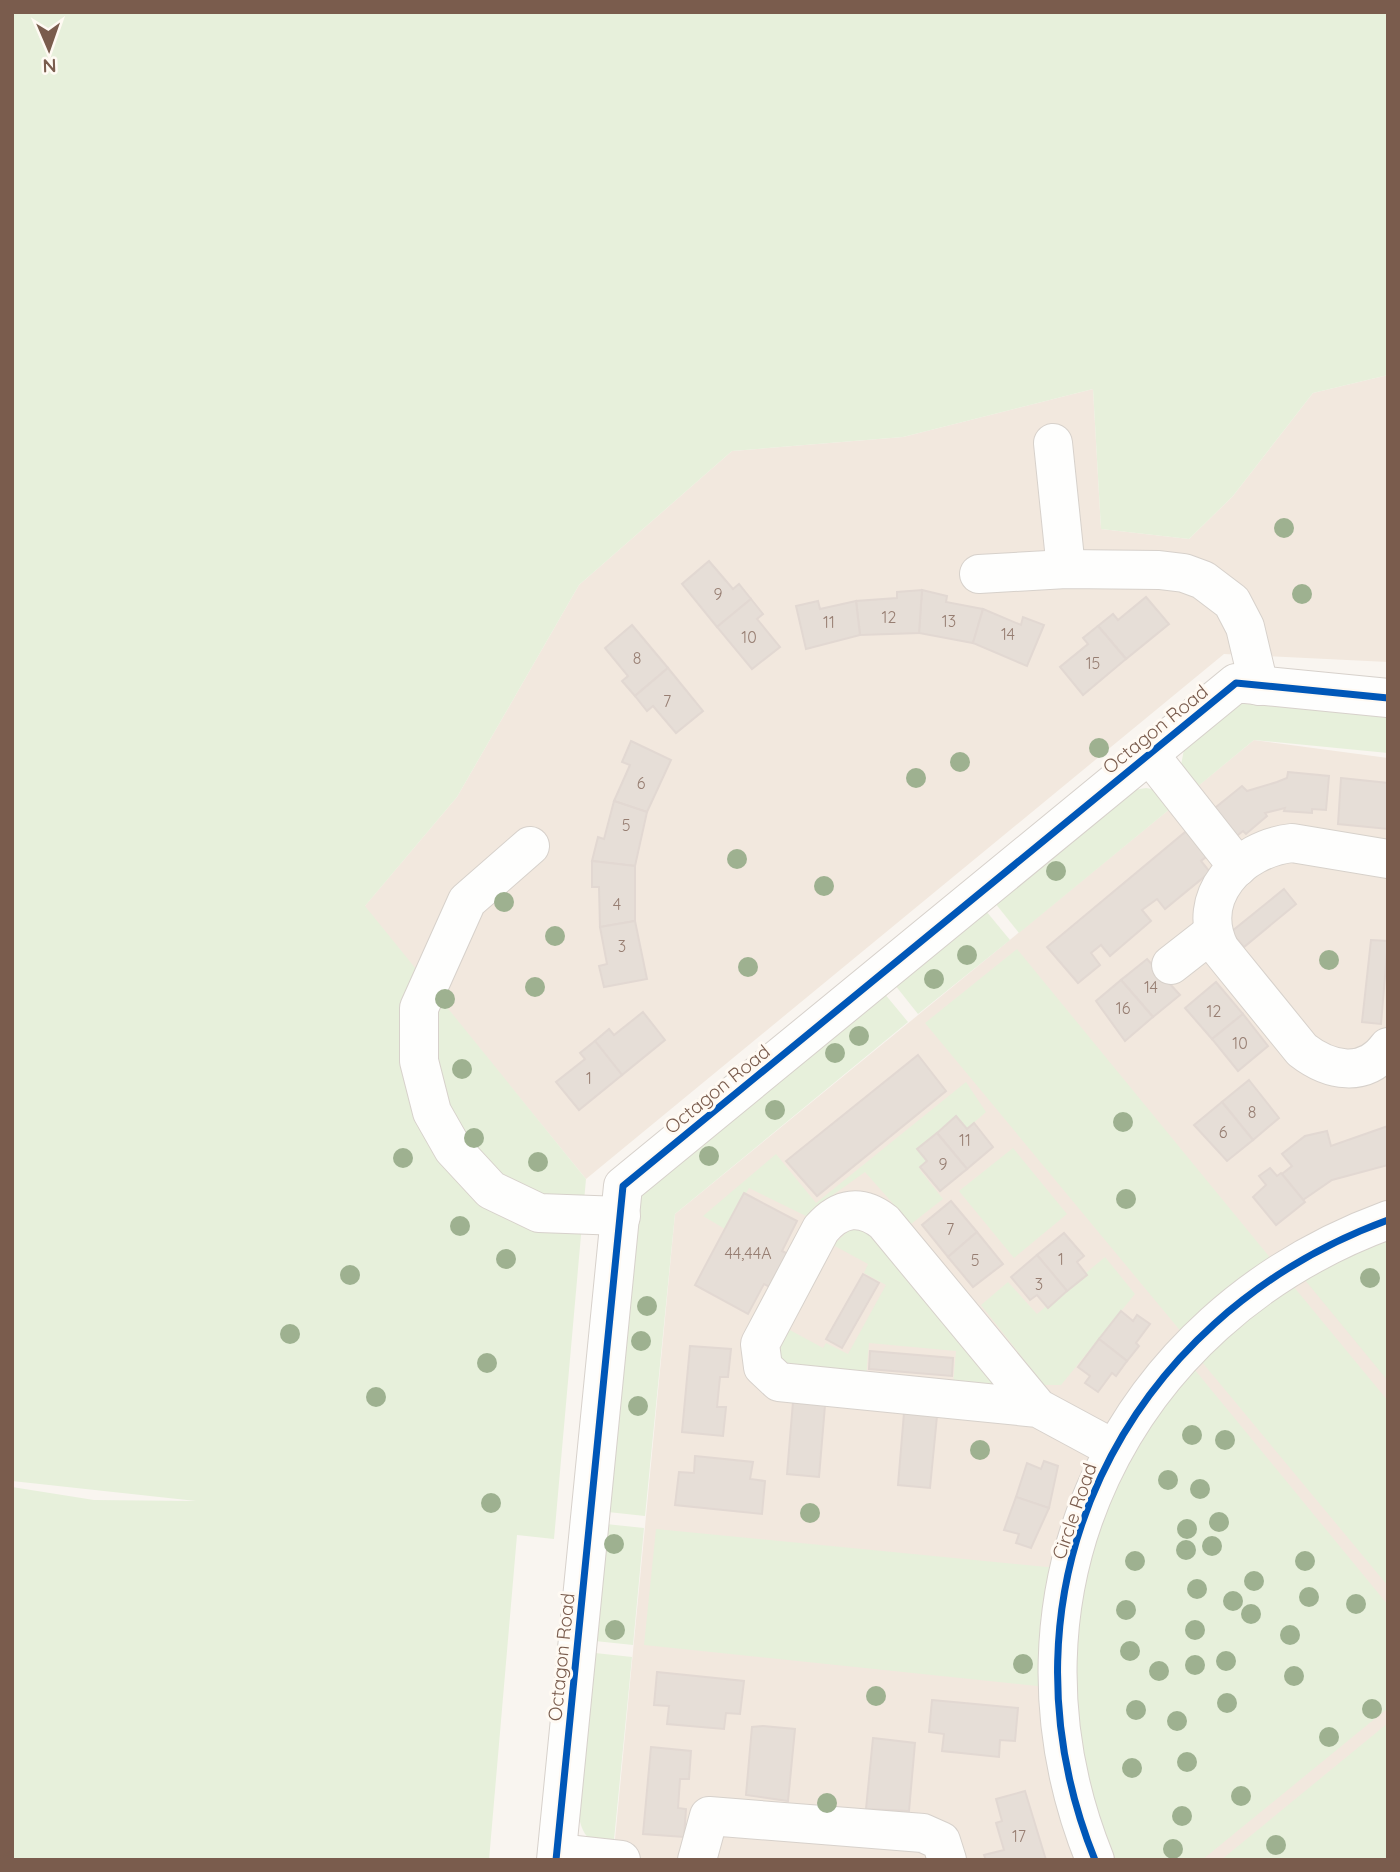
<svg xmlns="http://www.w3.org/2000/svg" width="1400" height="1872" font-family="Quicksand,sans-serif">
<style>
.residential{fill:#f2e8de}
.green{fill:#e7f0db}
.building{fill:#e6ded7;stroke:#e2d8d2;stroke-width:2}
.lines{fill:none;stroke-linecap:round;stroke-linejoin:round}
.minor-casing{stroke:#d7d1cb;stroke-width:40}
.minor{stroke:#fefefd;stroke-width:38}
.cycleway-casing{stroke:#fffaf3;stroke-width:11}
.cycleway{stroke:#0057b8;stroke-width:7}
.tree{fill:#9eb190}
.labels{text-anchor:middle;stroke-width:6;stroke-linejoin:round;paint-order:stroke}
.number-label{font-size:16px;fill:#977e72}
.street-label{font-size:19px;fill:#7a5c4d;stroke:#fffaf3}
</style>
<rect width="100%" height="100%" fill="#f9f5f0"/>
<g class="residential">
<path d="M1388,375V662L1224,654L586,1179L364,907L457,797L579,585L732,451L903,437L1093,389L1101,529L1189,539L1233,496L1313,393Z"/>
<path d="M1254,740L1388,758V1860H613L675,1214Z"/>
</g>
<g class="green">
<path d="M12,12H1388V375L1313,393L1233,496L1189,539L1101,529L1093,389L903,437L732,451L579,585L457,797L365,906L586,1179L554,1539L517,1535L489,1860H12V1487L94,1500L196,1501L12,1481Z"/>
<path d="M1241,701L1388,715V753L1254,740L1191,792L1180,771L1184,749Z"/>
<path d="M1146,788L1157,790L1176,804L1019,933L995,903L1134,790Z"/>
<path d="M986,911L1010,940L918,1014L895,985Z"/>
<path d="M1017,949L1272,1260L1183,1334L925,1023Z"/>
<path d="M884,993L908,1022L675,1214L645,1516L608,1512L639,1194Z"/>
<path d="M966,1082L986,1112L920,1170L943,1199L911,1224L865,1172L826,1200L812,1219L749,1188L725,1229L703,1216L776,1154L816,1203Z"/>
<path d="M1013,1148L1067,1214L1014,1258L959,1191Z"/>
<path d="M860,1220L1005,1385H953L956,1351L869,1343L866,1377L791,1374L771,1347L788,1329L823,1348L826,1343L848,1354L886,1285L864,1273L868,1264L833,1245Z"/>
<path d="M1388,1234V1381L1300,1274Z"/>
<path d="M1105,1257L1135,1294L1061,1385H1044L981,1305L1008,1282L1037,1314Z"/>
<path d="M1289,1281L1388,1401V1586L1197,1356Z"/>
<path d="M1190,1364L1388,1605V1708L1202,1860H1110L1080,1759L1075,1626L1106,1500Z"/>
<path d="M606,1524L644,1528L633,1645L595,1641Z"/>
<path d="M656,1529L1057,1568L1046,1687L644,1645Z"/>
<path d="M595,1653L632,1657L613,1850C593,1844 583,1839 579,1817Z"/>
<path d="M1388,1723V1860H1221Z"/>
</g>
<g class="building">
<path d="M709,561L733,589L739,584L751,599L717,627L682,584Z"/>
<path d="M922,590L947,596L946,602L983,609L973,643L919,633Z"/>
<path d="M922,590L919,633L860,635L856,601L897,598V592Z"/>
<path d="M1146,597L1169,624L1126,659L1098,626L1113,614L1118,620Z"/>
<path d="M751,599L763,614L757,619L780,647L752,669L717,627Z"/>
<path d="M818,601L820,609L856,601L860,635L806,649L796,606Z"/>
<path d="M983,609L1021,625L1023,617L1044,625L1027,666L973,643Z"/>
<path d="M632,625L668,668L635,696L622,681L628,676L605,648Z"/>
<path d="M1098,626L1126,659L1083,695L1060,667L1088,644L1083,638Z"/>
<path d="M668,668L703,711L676,733L653,706L647,711L635,696Z"/>
<path d="M631,741L671,760L647,812L614,801L630,765L622,762Z"/>
<path d="M1288,772L1329,776L1326,810L1312,809V813L1284,811L1285,808L1265,813L1267,816L1246,834L1243,831L1233,839L1210,812L1242,786L1247,791L1277,782L1287,778Z"/>
<path d="M1341,778L1388,783V829L1338,824Z"/>
<path d="M614,801L647,812L635,866L592,861L598,837L604,839Z"/>
<path d="M1190,828L1211,853L1201,861L1210,872L1165,909L1157,899L1142,910L1151,921L1110,956L1101,945L1091,953L1100,965L1078,983L1047,947Z"/>
<path d="M592,861L635,866V921L600,927L599,887H592Z"/>
<path d="M1284,889L1296,904L1244,947L1231,932Z"/>
<path d="M635,921L647,979L604,987L599,966L607,964L600,927Z"/>
<path d="M1371,940L1388,941L1381,1024L1362,1022Z"/>
<path d="M1147,959L1180,995L1153,1017L1121,980Z"/>
<path d="M1121,980L1153,1017L1125,1041L1096,1001Z"/>
<path d="M1216,982L1243,1014L1212,1039L1185,1008Z"/>
<path d="M643,1012L665,1040L622,1075L595,1041L609,1029L614,1035Z"/>
<path d="M1243,1014L1268,1046L1238,1071L1212,1039Z"/>
<path d="M595,1041L622,1075L579,1110L556,1082L585,1059L580,1053Z"/>
<path d="M918,1055L946,1091L817,1196L786,1161Z"/>
<path d="M1249,1080L1279,1118L1253,1140L1222,1102Z"/>
<path d="M1222,1102L1253,1140L1227,1161L1194,1125Z"/>
<path d="M956,1116L967,1129L974,1123L993,1147L967,1169L937,1133Z"/>
<path d="M1388,1126V1165L1332,1180L1303,1200L1282,1174L1292,1166L1282,1154L1305,1136L1327,1131L1331,1146Z"/>
<path d="M937,1133L967,1169L940,1191L920,1167L927,1161L917,1149Z"/>
<path d="M1270,1168L1277,1176L1281,1173L1305,1202L1276,1225L1253,1197L1266,1185L1259,1176Z"/>
<path d="M744,1193L797,1221L782,1251L788,1254L770,1287L764,1284L748,1314L695,1285Z"/>
<path d="M951,1201L977,1232L948,1257L922,1225Z"/>
<path d="M977,1232L1003,1264L973,1287L948,1257Z"/>
<path d="M1064,1233L1084,1256L1077,1262L1087,1275L1067,1291L1037,1255Z"/>
<path d="M1037,1255L1067,1291L1048,1308L1037,1295L1030,1300L1011,1277Z"/>
<path d="M863,1274L879,1283L842,1348L826,1339Z"/>
<path d="M1121,1311L1133,1321L1137,1315L1150,1324L1136,1343L1139,1346L1127,1361L1099,1339Z"/>
<path d="M1099,1339L1127,1361L1116,1376L1112,1373L1098,1392L1085,1383L1090,1376L1078,1367Z"/>
<path d="M690,1346L731,1349L728,1377H720L717,1407H726L723,1436L682,1432Z"/>
<path d="M870,1351L953,1358L952,1376L869,1369Z"/>
<path d="M793,1402L825,1405L819,1477L787,1474Z"/>
<path d="M904,1413L937,1416L930,1488L898,1485Z"/>
<path d="M695,1456L753,1462L750,1479L765,1481L762,1514L675,1505L679,1472L694,1473Z"/>
<path d="M1044,1461L1058,1466L1049,1508L1016,1497L1027,1463L1041,1469Z"/>
<path d="M1016,1497L1049,1508L1031,1548L1016,1543L1019,1534L1004,1530Z"/>
<path d="M657,1672L744,1681L740,1714L726,1713L724,1729L667,1724L669,1706L654,1705Z"/>
<path d="M932,1700L1018,1708L1015,1741L1000,1740L999,1757L942,1751L944,1734L929,1732Z"/>
<path d="M763,1726L795,1729L788,1801L746,1795L752,1727Z"/>
<path d="M873,1738L915,1743L909,1811L866,1809Z"/>
<path d="M651,1747L691,1751L689,1779H680L679,1794L678,1808L686,1809L684,1837L643,1834Z"/>
<path d="M1025,1791L1046,1860H986L984,1855L1004,1850L996,1823L1002,1821L996,1799Z"/>
</g>
<g class="lines">
<defs>
<g id="minor">
<path d="M1053,443L1066,569"/>
<path d="M979,574L1066,569L1159,570L1184,573L1203,580L1232,602L1245,627L1259,686"/>
<path d="M1149,754L1238,867"/>
<path d="M530,846L467,901L419,1008V1061L432,1112L453,1149L491,1190L539,1213L621,1216"/>
<path d="M1388,859L1292,843C1239,849 1194,897 1220,949L1302,1050C1329,1071 1365,1079 1388,1047"/>
<path d="M1171,965L1212,933"/>
<path d="M1038,1408L884,1222C861,1204 840,1207 821,1229L760,1344L763,1367L779,1382L1038,1408L1114,1449"/>
<path d="M557,1853L621,1860"/>
<path d="M556,1860L623,1186L1236,683L1388,698"/>
<path d="M697,1860L709,1816L923,1833L941,1841L947,1860"/>
<path d="M1095,1860C987,1593 1121,1318 1388,1220"/>
</g>
</defs>
<use href="#minor" class="minor-casing"/>
<use href="#minor" class="minor"/>
<defs>
<g id="cycleway">
<path d="M556,1860L623,1186L1236,683L1388,698"/>
<path d="M1095,1860C987,1593 1121,1318 1388,1220"/>
</g>
</defs>
<use href="#cycleway" class="cycleway-casing"/>
<use href="#cycleway" class="cycleway"/>
</g>
<g class="tree">
<circle cx="1284" cy="528" r="10"/>
<circle cx="1302" cy="594" r="10"/>
<circle cx="1099" cy="748" r="10"/>
<circle cx="960" cy="762" r="10"/>
<circle cx="916" cy="778" r="10"/>
<circle cx="737" cy="859" r="10"/>
<circle cx="1056" cy="871" r="10"/>
<circle cx="824" cy="886" r="10"/>
<circle cx="504" cy="902" r="10"/>
<circle cx="555" cy="936" r="10"/>
<circle cx="967" cy="955" r="10"/>
<circle cx="1329" cy="960" r="10"/>
<circle cx="748" cy="967" r="10"/>
<circle cx="934" cy="979" r="10"/>
<circle cx="535" cy="987" r="10"/>
<circle cx="445" cy="999" r="10"/>
<circle cx="859" cy="1036" r="10"/>
<circle cx="835" cy="1053" r="10"/>
<circle cx="462" cy="1069" r="10"/>
<circle cx="775" cy="1110" r="10"/>
<circle cx="1123" cy="1122" r="10"/>
<circle cx="474" cy="1138" r="10"/>
<circle cx="709" cy="1156" r="10"/>
<circle cx="403" cy="1158" r="10"/>
<circle cx="538" cy="1162" r="10"/>
<circle cx="1126" cy="1199" r="10"/>
<circle cx="460" cy="1226" r="10"/>
<circle cx="506" cy="1259" r="10"/>
<circle cx="350" cy="1275" r="10"/>
<circle cx="1370" cy="1278" r="10"/>
<circle cx="647" cy="1306" r="10"/>
<circle cx="290" cy="1334" r="10"/>
<circle cx="641" cy="1341" r="10"/>
<circle cx="487" cy="1363" r="10"/>
<circle cx="376" cy="1397" r="10"/>
<circle cx="638" cy="1406" r="10"/>
<circle cx="1192" cy="1435" r="10"/>
<circle cx="1225" cy="1440" r="10"/>
<circle cx="980" cy="1450" r="10"/>
<circle cx="1168" cy="1480" r="10"/>
<circle cx="1200" cy="1489" r="10"/>
<circle cx="491" cy="1503" r="10"/>
<circle cx="810" cy="1513" r="10"/>
<circle cx="1219" cy="1522" r="10"/>
<circle cx="1187" cy="1529" r="10"/>
<circle cx="614" cy="1544" r="10"/>
<circle cx="1212" cy="1546" r="10"/>
<circle cx="1186" cy="1550" r="10"/>
<circle cx="1135" cy="1561" r="10"/>
<circle cx="1305" cy="1561" r="10"/>
<circle cx="1254" cy="1581" r="10"/>
<circle cx="1197" cy="1589" r="10"/>
<circle cx="1309" cy="1597" r="10"/>
<circle cx="1233" cy="1601" r="10"/>
<circle cx="1356" cy="1604" r="10"/>
<circle cx="1126" cy="1610" r="10"/>
<circle cx="1251" cy="1614" r="10"/>
<circle cx="615" cy="1630" r="10"/>
<circle cx="1195" cy="1630" r="10"/>
<circle cx="1290" cy="1635" r="10"/>
<circle cx="1130" cy="1651" r="10"/>
<circle cx="1226" cy="1661" r="10"/>
<circle cx="1023" cy="1664" r="10"/>
<circle cx="1195" cy="1665" r="10"/>
<circle cx="1159" cy="1671" r="10"/>
<circle cx="1294" cy="1676" r="10"/>
<circle cx="876" cy="1696" r="10"/>
<circle cx="1227" cy="1703" r="10"/>
<circle cx="1372" cy="1709" r="10"/>
<circle cx="1136" cy="1710" r="10"/>
<circle cx="1177" cy="1721" r="10"/>
<circle cx="1329" cy="1737" r="10"/>
<circle cx="1187" cy="1762" r="10"/>
<circle cx="1132" cy="1768" r="10"/>
<circle cx="1241" cy="1796" r="10"/>
<circle cx="827" cy="1803" r="10"/>
<circle cx="1182" cy="1816" r="10"/>
<circle cx="1276" cy="1845" r="10"/>
<circle cx="1173" cy="1849" r="10"/>
</g>
<g class="labels">
<g class="number-label">
<text x="718" y="600">9</text>
<text x="889" y="623">12</text>
<text x="949" y="627">13</text>
<text x="829" y="628">11</text>
<text x="1008" y="640">14</text>
<text x="749" y="643">10</text>
<text x="637" y="664">8</text>
<text x="1093" y="669">15</text>
<text x="667" y="707">7</text>
<text x="641" y="789">6</text>
<text x="626" y="831">5</text>
<text x="617" y="910">4</text>
<text x="622" y="952">3</text>
<text x="1151" y="993">14</text>
<text x="1123" y="1014">16</text>
<text x="1214" y="1017">12</text>
<text x="1240" y="1049">10</text>
<text x="589" y="1084">1</text>
<text x="1252" y="1118">8</text>
<text x="1223" y="1138">6</text>
<text x="965" y="1146">11</text>
<text x="943" y="1170">9</text>
<text x="950" y="1235">7</text>
<text x="748" y="1259">44,44A</text>
<text x="1061" y="1265">1</text>
<text x="975" y="1266">5</text>
<text x="1039" y="1290">3</text>
<text x="1019" y="1842">17</text>
</g>
<g class="street-label">
<text transform="translate(1155 729) rotate(-39)" y="7">Octagon Road</text>
<text transform="translate(717 1089) rotate(-39)" y="7">Octagon Road</text>
<text transform="translate(1074 1511) rotate(-71)" y="7">Circle Road</text>
<text transform="translate(561 1657) rotate(-84)" y="7">Octagon Road</text>
</g>
</g>
<rect width="1400" height="1872" fill="none" stroke="#7a5c4d" stroke-width="28"/>
<g transform="translate(49 49) rotate(178)" stroke="#fffaf3" stroke-width="5" paint-order="stroke">
<path d="M0-5L12 26L0 18L-12 26Z" fill="#7a5c4d"/>
<text y="-10" font-size="19" font-weight="bold" text-anchor="middle" fill="#7a5c4d">N</text>
</g>
</svg>
